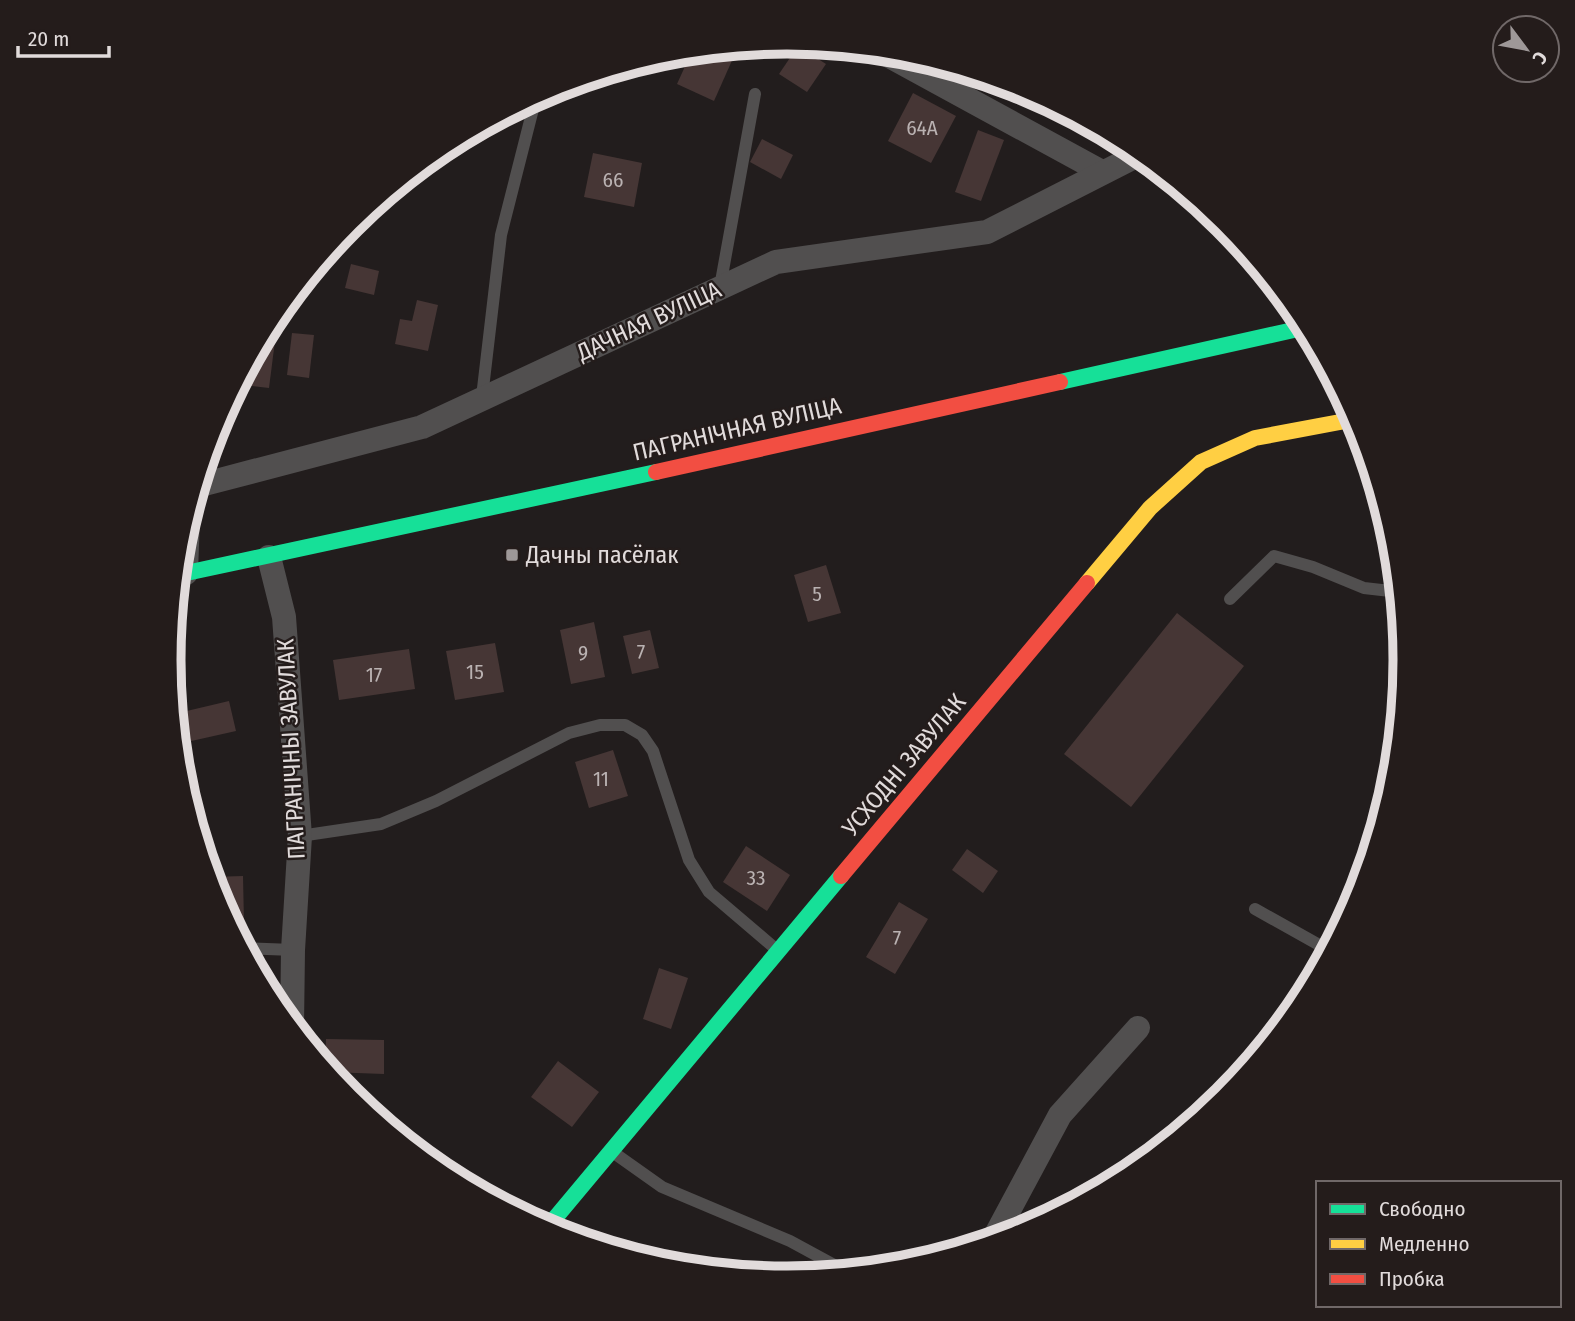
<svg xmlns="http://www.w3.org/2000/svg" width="1575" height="1321" font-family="'Fira Sans Condensed',sans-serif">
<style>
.building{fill:#463635}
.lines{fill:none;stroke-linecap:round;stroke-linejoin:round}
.lane{stroke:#514f4f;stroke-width:12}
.street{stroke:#514f4f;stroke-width:24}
.fast{stroke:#16e098;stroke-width:16}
.slow{stroke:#ffcf43;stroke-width:16}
.jam{stroke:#f24e42;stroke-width:16}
.poi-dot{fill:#9e9898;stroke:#241c1b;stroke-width:2.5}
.labels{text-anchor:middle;stroke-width:5;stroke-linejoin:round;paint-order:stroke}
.number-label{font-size:21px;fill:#bab2b2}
.street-label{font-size:24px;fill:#e1dbdb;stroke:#241c1b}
.poi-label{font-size:24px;fill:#e1dbdb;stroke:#241c1b;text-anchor:start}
.rim{fill:none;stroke:#e1dbdb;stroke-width:9}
</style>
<rect width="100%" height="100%" fill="#221d1d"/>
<g class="building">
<path d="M798,46L826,64L807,92L779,74Z"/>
<path d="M738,47L714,101L677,84L692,51Z"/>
<path d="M913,93L956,116L931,163L888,141Z"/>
<path d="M978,130L1004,140L981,201L955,192Z"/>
<path d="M762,139L793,155L781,179L750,162Z"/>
<path d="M593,153L642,163L634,207L584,197Z"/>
<path d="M351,264L379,271L374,295L345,288Z"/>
<path d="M417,300L438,305L428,351L395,344L400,319L412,321Z"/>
<path d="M292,333L314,335L309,378L287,375Z"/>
<path d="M261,339L275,341L269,388L237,384Z"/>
<path d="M826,565L841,613L808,622L794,575Z"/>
<path d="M1177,613L1244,666L1131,807L1064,754Z"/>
<path d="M594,622L605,677L571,684L560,630Z"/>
<path d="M650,630L659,668L632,674L623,636Z"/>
<path d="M495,643L504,692L455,700L446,651Z"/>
<path d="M409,649L415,689L339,700L333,660Z"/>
<path d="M229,701L236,731L187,742L189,752L178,755L174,714Z"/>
<path d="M613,750L628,796L589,808L575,762Z"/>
<path d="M746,846L790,875L767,911L723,882Z"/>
<path d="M967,849L998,871L983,893L952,870Z"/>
<path d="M243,876L244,923L230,924L216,897L210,877Z"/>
<path d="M899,902L928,919L895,974L866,957Z"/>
<path d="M659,968L688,978L671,1029L643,1019Z"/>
<path d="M326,1039L384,1040V1074L329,1072L325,1067Z"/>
<path d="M558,1061L599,1092L572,1127L531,1097Z"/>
</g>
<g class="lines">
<g class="lane">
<path d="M720,287L755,94"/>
<path d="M482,397L501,235L533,109"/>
<path d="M1230,599L1274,556L1313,567L1364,588L1399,592"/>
<path d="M300,836L381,824L436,801L569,733L600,725H625L642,735L653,751L689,860L709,892L777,950"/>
<path d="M1255,909L1330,951"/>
<path d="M243,948L293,950"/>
<path d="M614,1153L662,1187L790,1241L849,1273"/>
</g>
<g class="street">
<path d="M880,51L1102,172"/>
<path d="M197,486L422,427L776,262L987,232L1140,154"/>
<path d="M269,557L284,617L300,836L293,950L292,1027"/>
<path d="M186,573L188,517"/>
<path d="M992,1242L1060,1115L1138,1028"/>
</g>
<g class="fast">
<path d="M1060,382L1307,327"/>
<path d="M177,575L656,472"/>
<path d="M546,1229L841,876"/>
</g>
<path class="slow" d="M1087,583L1150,508L1201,462L1255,438L1356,419"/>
<g class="jam">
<path d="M656,472L1060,382"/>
<path d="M841,876L1087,583"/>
</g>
</g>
<rect class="poi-dot" x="505" y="548" width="14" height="14" rx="3.5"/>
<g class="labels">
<g class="number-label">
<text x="922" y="135">64А</text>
<text x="613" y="187">66</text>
<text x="817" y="601">5</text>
<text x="641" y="659">7</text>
<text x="583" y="660">9</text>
<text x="475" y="679">15</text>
<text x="374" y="682">17</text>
<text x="601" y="786">11</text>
<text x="756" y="885">33</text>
<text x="897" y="945">7</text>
</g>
<g class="street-label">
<text transform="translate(649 321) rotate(-25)" y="8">ДАЧНАЯ ВУЛІЦА</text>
<text transform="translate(737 429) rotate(-13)" y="8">ПАГРАНІЧНАЯ ВУЛІЦА</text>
<text transform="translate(291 749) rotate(-93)" y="8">ПАГРАНІЧНЫ ЗАВУЛАК</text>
<text transform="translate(904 765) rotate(-50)" y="8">УСХОДНІ ЗАВУЛАК</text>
</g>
<g class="poi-label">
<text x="526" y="563">Дачны пасёлак</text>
</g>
</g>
<path d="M0 0H1575V1321H0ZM181 660a606 606 0 1 1 1212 0a606 606 0 1 1-1212 0Z" fill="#241c1b" fill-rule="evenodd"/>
<path class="rim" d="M181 660a606 606 0 1 1 1212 0a606 606 0 1 1-1212 0Z"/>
<rect x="1316" y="1181" width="245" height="126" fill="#241c1b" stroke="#706868" stroke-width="2"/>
<rect x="1330" y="1204" width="35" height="10" fill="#16e098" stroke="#706868" stroke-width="2"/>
<text x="1379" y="1216" font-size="21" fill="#e1dbdb">Свободно</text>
<rect x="1330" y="1239" width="35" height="10" fill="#ffcf43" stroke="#706868" stroke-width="2"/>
<text x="1379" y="1251" font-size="21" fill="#e1dbdb">Медленно</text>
<rect x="1330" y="1274" width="35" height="10" fill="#f24e42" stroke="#706868" stroke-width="2"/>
<text x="1379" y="1286" font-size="21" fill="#e1dbdb">Пробка</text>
<g transform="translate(1526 49) rotate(122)"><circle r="33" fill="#241c1b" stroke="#706868" stroke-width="2"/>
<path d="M0-5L12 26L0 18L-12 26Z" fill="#9e9898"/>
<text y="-10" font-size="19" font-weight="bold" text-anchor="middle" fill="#e1dbdb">С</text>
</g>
<path d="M18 46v10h91v-10" fill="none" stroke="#e1dbdb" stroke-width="3.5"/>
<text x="28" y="46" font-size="21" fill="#e1dbdb" stroke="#241c1b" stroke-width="5" paint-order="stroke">20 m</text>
</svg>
